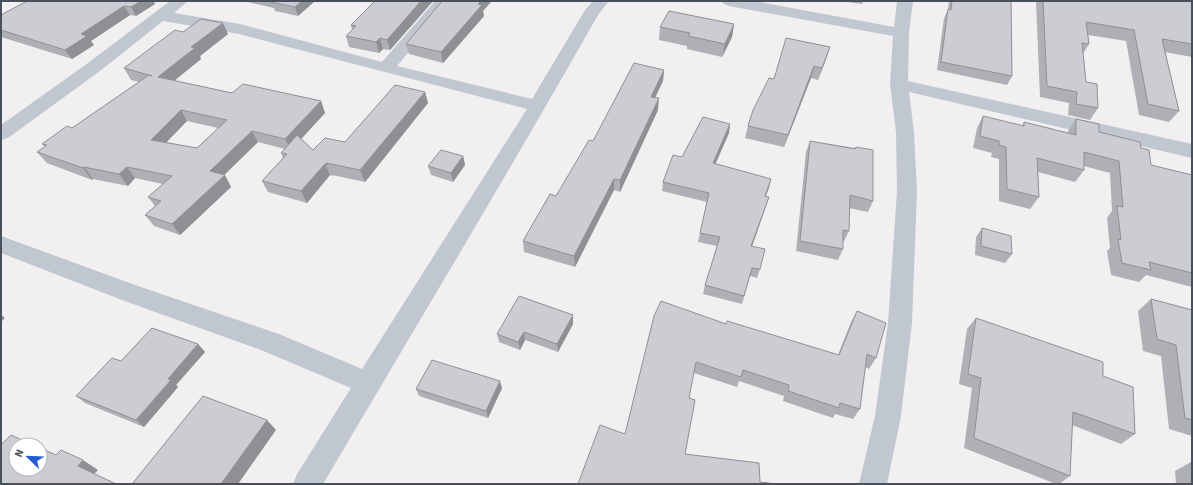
<svg xmlns="http://www.w3.org/2000/svg" width="1193" height="485" font-family="'Source Sans 3',sans-serif">
<style>
.lines{fill:none;stroke-linecap:round;stroke-linejoin:round}
.minor{fill:#c0c7d0;fill-rule:evenodd}
.wall{fill:#afb0b5;fill-rule:evenodd}
.shaded-wall{fill:#8f9094}
.building{fill:#cccdd3;stroke:#8f9094;fill-rule:evenodd}
</style>
<rect width="100%" height="100%" fill="#f1efef"/>
<g class="lines">
<g class="minor">
<path d="M170,1H188L174,13L240,24L382,62L435,1H451L397,66L532,99L585,10L593,1H609L598,15C509,172 415,328 323,484H293L297,474L351,388L261,350L122,300L1,253V236L138,286L279,334L362,369L527,109L239,34L163,21L100,71L8,138L1,140V125L88,63Z"/>
<path d="M721,1H754L894,27L897,1H913L909,33L908,81L1192,144V158L909,92L914,132L917,191L912,323L901,416L887,484H859L875,416L888,323L897,191L896,132L890,84L893,36L729,6L724,4Z"/>
</g>
</g>
<g class="wall">
<path d="M243,1H315L298,16L275,11L274,8Z"/>
<path d="M375,1H433L390,50L383,49L379,53L349,47L346,36L352,30L351,25Z"/>
<path d="M840,1H863L862,4Z"/>
<path d="M949,1H1011L1012,76L1007,85L937,70L944,18L948,10Z"/>
<path d="M1036,1H1192V57L1165,52L1179,111L1169,122L1139,115L1126,41L1088,35L1089,44L1083,54L1086,82L1098,108L1090,120L1068,115L1069,103L1040,97Z"/>
<path d="M155,4L136,16L130,15L91,41L94,45L72,59L1,37V15Z"/>
<path d="M483,11L484,16L443,63L409,54L406,44Z"/>
<path d="M734,24L732,37L722,57L687,49V46L659,40L660,27Z"/>
<path d="M183,32L228,34L200,56L201,59L174,81L232,93L321,101L325,113L301,139L313,150L345,142L425,92L428,103L365,182L332,175L333,176L330,175L307,203L268,192L262,181L283,158L281,153L285,149L258,142L224,175L231,187L180,235L154,226L145,215L155,206L148,197L163,184L135,178L128,186L93,179L92,180L47,163L37,152L45,147L42,144L72,128L139,82L131,80L124,68ZM187,121L218,128L197,148L166,142Z"/>
<path d="M830,47L826,59L818,80L811,78L784,147L745,138L748,126L774,79Z"/>
<path d="M664,70L663,81L655,98L658,110L620,192L614,190L575,267L524,252L523,241L556,196L593,141Z"/>
<path d="M983,116L1022,126L1024,122L1068,133V131L1076,119L1099,132L1141,148L1151,165L1192,175V287L1146,275L1139,282L1111,275L1107,251L1110,248L1107,218L1112,211L1110,173L1084,166V170L1075,182L1038,172L1039,197L1030,209L999,201V159L991,157L992,153L973,148L977,128Z"/>
<path d="M730,124L729,133L715,163L769,188L765,196L769,197L766,206L752,246L760,269L757,278L750,276L742,304L703,294L705,285L717,246L698,242L707,202L662,191L663,182L682,157Z"/>
<path d="M810,141L855,148L856,147L873,201L868,212L849,208V231L844,241H843V249L838,260L796,251L806,152Z"/>
<path d="M463,156L465,165L453,182L431,175L428,166Z"/>
<path d="M982,228L1012,254L1005,263L975,255L976,237Z"/>
<path d="M1151,299L1192,310V436L1169,429L1161,356L1143,351L1138,311Z"/>
<path d="M857,311L876,358L869,369L865,367L860,409L853,419L835,414L833,418L783,401L784,396L739,381L737,387L694,373L578,484L625,434L726,324L838,355L851,322Z"/>
<path d="M976,318L1103,376L1135,434L1121,444L1072,425L1070,476L1059,484H1056L964,448L972,388L959,384L967,329Z"/>
<path d="M573,324L558,352L525,340L520,350L499,342L497,334Z"/>
<path d="M198,344L205,352L176,385L178,387L144,427L85,403L76,396L121,361Z"/>
<path d="M502,388L488,418L419,396L416,389Z"/>
<path d="M1191,462H1192V484H1176L1175,471Z"/>
</g>
<g class="shaded-wall">
<path d="M141,1H154L155,4L136,16L131,7Z"/>
<path d="M302,1H315L298,16L295,7Z"/>
<path d="M421,1H433L390,50L387,40Z"/>
<path d="M481,1H492L483,11L484,16L443,63L441,52Z"/>
<path d="M124,6L130,15L91,41L94,45L72,59L65,50L81,34Z"/>
<path d="M223,23L228,34L200,56L201,59L165,88L158,77L191,47Z"/>
<path d="M734,24L732,37L722,57L725,44Z"/>
<path d="M380,38L383,49L379,53L376,42Z"/>
<path d="M830,47L826,59L818,80L822,68Z"/>
<path d="M814,66L811,78L784,147L788,135Z"/>
<path d="M664,70L663,81L650,108L651,97Z"/>
<path d="M425,92L428,103L365,182L360,170Z"/>
<path d="M659,98L658,110L620,192V180Z"/>
<path d="M321,101L325,113L291,150L285,139Z"/>
<path d="M181,110L187,121L158,151L151,140Z"/>
<path d="M730,124L729,133L712,172L713,163Z"/>
<path d="M252,131L258,142L217,182L210,171Z"/>
<path d="M463,156L465,165L453,182L451,173Z"/>
<path d="M325,164L330,175L307,203L301,191Z"/>
<path d="M84,167L93,179L92,180L83,168Z"/>
<path d="M127,167L135,178L128,186L119,174Z"/>
<path d="M225,175L231,187L180,235L172,224Z"/>
<path d="M614,179V190L575,267L574,256Z"/>
<path d="M771,179L769,188L762,205L765,196Z"/>
<path d="M769,197L766,206L749,255L751,246Z"/>
<path d="M1,315L5,318L1,322Z"/>
<path d="M573,315V324L558,352L557,344Z"/>
<path d="M524,332L525,340L520,350L518,342Z"/>
<path d="M198,344L205,352L176,385L178,387L144,427L136,420L168,379Z"/>
<path d="M500,381L502,388L488,418L486,411Z"/>
<path d="M267,420L276,430L238,484H221Z"/>
<path d="M83,460L98,470L93,475L78,466Z"/>
</g>
<g class="building">
<path d="M27,1H141L131,7L124,6L81,34L87,36L65,50L1,30V15Z"/>
<path d="M272,1H302L295,7L271,2Z"/>
<path d="M375,1H421L387,40L380,38L376,42L346,36L356,26L351,25Z"/>
<path d="M442,1H481L478,4L482,5L441,52L406,44Z"/>
<path d="M952,1H1011L1012,76L941,62L948,9L951,10Z"/>
<path d="M1043,1H1192V44L1162,39L1179,111L1148,104L1134,30L1086,22L1089,44L1082,43L1086,82L1097,84L1098,108L1076,104L1077,92L1047,86Z"/>
<path d="M669,11L734,24L725,44L688,36L690,33L660,27Z"/>
<path d="M201,19L223,23L191,47L195,48L158,77L232,93L243,84L321,101L285,139L252,131L210,171L225,175L172,224L145,215L161,201L148,197L172,176L127,167L119,174L84,167L83,168L37,152L47,145L42,144L67,126L72,128L149,75L152,76L124,68L175,30L183,32ZM181,110L227,120L197,148L151,140Z"/>
<path d="M786,38L830,47L822,68L814,66L788,135L748,126L753,110L769,78L774,79Z"/>
<path d="M634,63L664,70L651,97L659,98L620,180L614,179L574,256L523,241L550,194L556,196L589,140L593,141Z"/>
<path d="M395,85L425,92L360,170L326,163L328,165L325,164L301,191L262,181L287,154L281,153L297,135L313,150L325,138L345,142Z"/>
<path d="M983,116L1024,126V122L1076,135V119L1099,124V132L1140,142L1141,148L1149,150L1151,165L1192,175V273L1149,262L1151,270L1122,263L1118,239L1121,240L1117,206L1123,207L1119,161L1084,152V170L1037,158L1039,197L1007,189L1006,147L999,145V141L980,136Z"/>
<path d="M703,117L730,124L713,163L771,179L765,196L769,197L751,246L765,249L760,269L752,268L744,296L705,285L720,237L700,233L709,193L663,182L673,155L682,157Z"/>
<path d="M810,141L855,149L856,147L873,150V201L850,195L849,231L843,230V249L800,241Z"/>
<path d="M441,150L463,156L451,173L428,166Z"/>
<path d="M982,228L1011,236L1012,254L981,246Z"/>
<path d="M519,296L573,315L557,344L524,332L518,342L497,334Z"/>
<path d="M1151,299L1192,310V420L1185,418L1176,345L1157,339Z"/>
<path d="M661,301L726,324L727,321L839,355L857,311L886,323L876,358L867,354L860,409L840,403L839,408L788,391L789,385L743,370L741,377L696,362L689,398L695,400L685,454L759,463L760,482L769,483V484H578L600,425L625,434L654,316Z"/>
<path d="M976,318L1103,362V376L1133,387L1135,434L1073,412L1070,476L974,438L981,378L968,374Z"/>
<path d="M152,328L198,344L168,379L171,380L136,420L76,396L112,358L121,361Z"/>
<path d="M432,360L500,381L486,411L416,389Z"/>
<path d="M203,396L267,420L221,484H132Z"/>
<path d="M11,435L33,445H16V469H40V448L56,455L61,450L83,460L78,466L116,484H1V445Z"/>
<path d="M1191,462H1192V474Z"/>
</g>
<rect width="1193" height="485" fill="none" stroke="#48505b" stroke-width="4"/>
<g transform="translate(28 457) rotate(293)"><circle r="19" fill="#ffffff" stroke="#b6b9bd"/>
<path d="M0-3L7 15L0 10L-7 15Z" fill="#275cd3"/>
<text y="-6" font-size="11" font-weight="bold" text-anchor="middle" fill="#48505b">N</text>
</g>
</svg>
